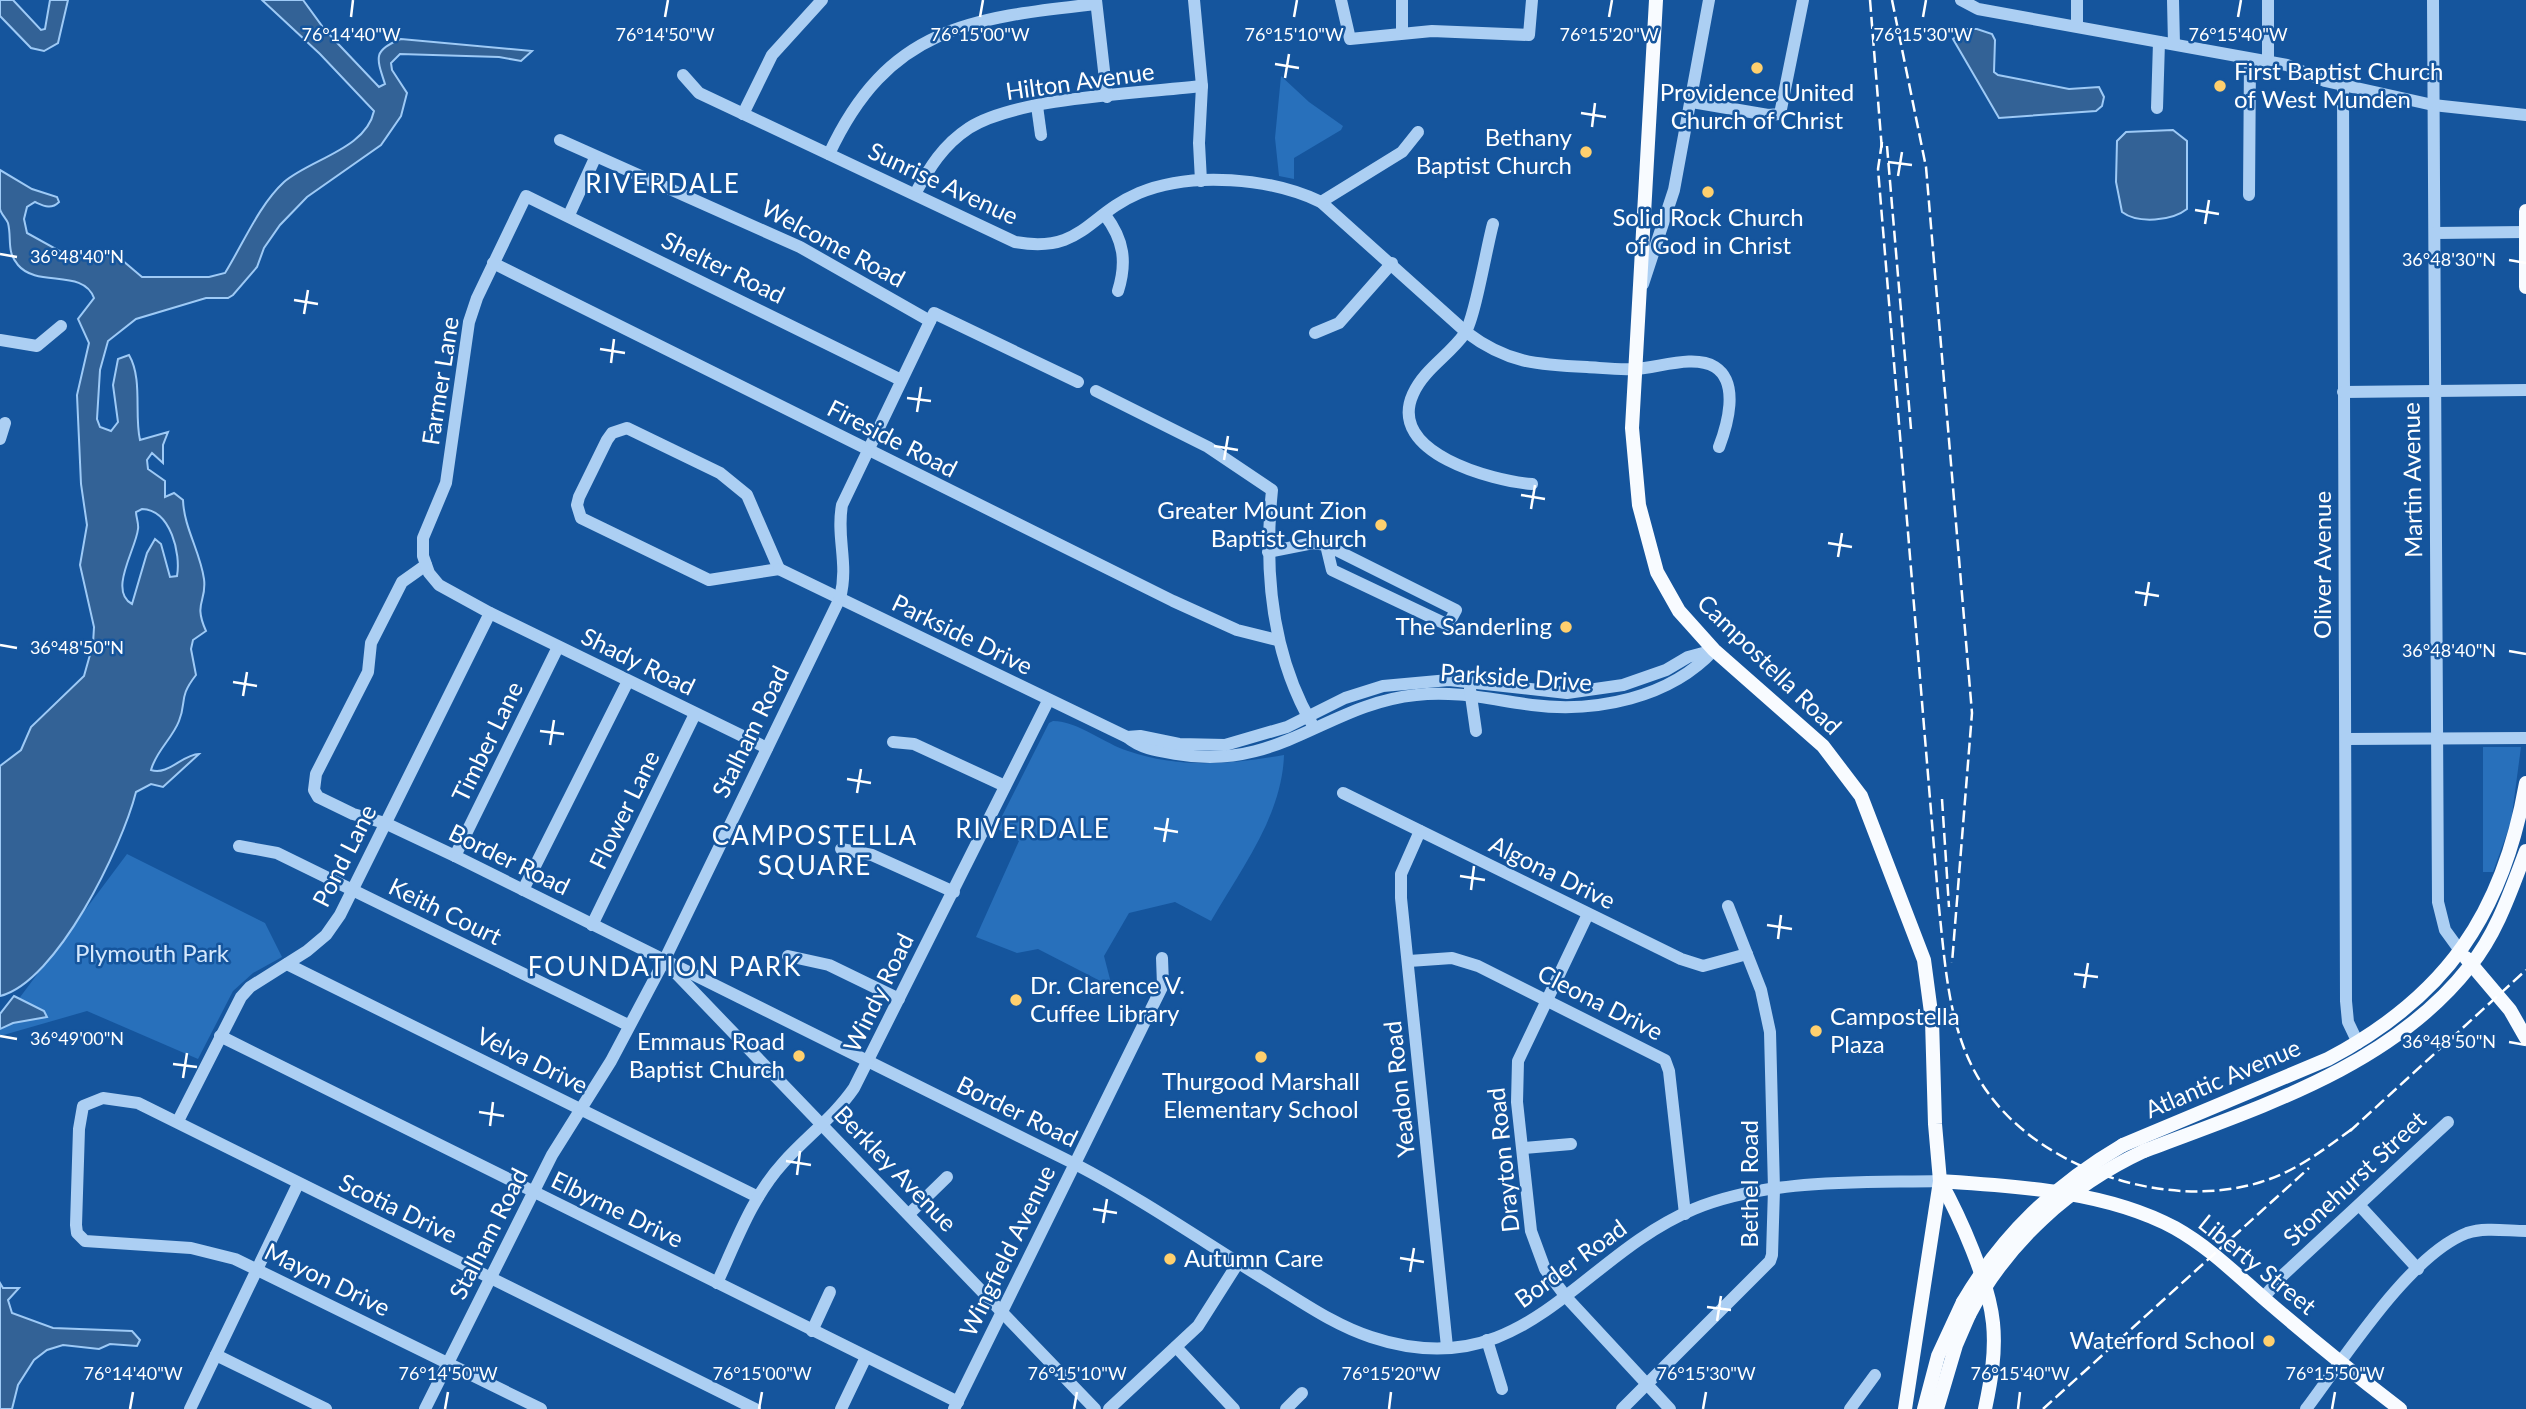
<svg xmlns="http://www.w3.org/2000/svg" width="2526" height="1409" font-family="Lato,sans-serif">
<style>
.green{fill:#2870bb}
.water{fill:#336296;stroke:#9ecaf6;stroke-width:2;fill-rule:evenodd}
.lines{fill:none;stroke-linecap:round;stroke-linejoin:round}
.minor{stroke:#accff3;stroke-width:12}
.major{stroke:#f8fbff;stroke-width:14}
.rail{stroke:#fff;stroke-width:2.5;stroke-dasharray:12 5;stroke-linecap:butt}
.major-bridge{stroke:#f8fbff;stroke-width:14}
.ticks{fill:none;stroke:#fff;stroke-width:2.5}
.poi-dot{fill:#ffd06e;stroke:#15559d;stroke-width:2.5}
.labels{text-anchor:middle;stroke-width:5;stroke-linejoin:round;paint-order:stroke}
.poi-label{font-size:24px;fill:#fff;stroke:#15559d;text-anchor:end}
.street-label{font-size:24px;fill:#fff;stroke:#15559d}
.park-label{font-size:24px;fill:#d4e8fd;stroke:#15559d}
.neighbourhood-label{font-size:26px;letter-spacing:2px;fill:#fff;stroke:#15559d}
.ticks-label{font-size:18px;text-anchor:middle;fill:#fff;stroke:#15559d;stroke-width:5;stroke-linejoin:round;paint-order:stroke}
</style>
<rect width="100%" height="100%" fill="#15559d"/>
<g class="green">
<path d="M1281,76L1309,102L1343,126L1341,130L1294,158V179L1279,176L1275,138Z"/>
<path d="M1053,721C1078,721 1105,744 1128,751C1179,769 1232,764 1284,755C1282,816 1241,869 1211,921L1175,902L1129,913L1104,956L1112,987L1038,949L1017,953L976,937L1019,841L996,828L1049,723Z"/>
<path d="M2483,747H2521L2511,822L2493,872H2483Z"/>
<path d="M127,854L265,923L282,957L253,973L233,991L198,1059L87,1011L0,1036V1024Z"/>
</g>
<g class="water">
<path d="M0,0H13L41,30L45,29L50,0H68L58,43L44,51L31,48L0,16Z"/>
<path d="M262,0H303L325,30L379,87L385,84C376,57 373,50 401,39L532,51L521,61L499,57L400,54L391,63L392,70L407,93L401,116L381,145L307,197L280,225L264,248L257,267L233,295L228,298H206L136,319L108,341L100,370L97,419L100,427L111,431L118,422L113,385L118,359L129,355C143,379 134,414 140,440L168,432L163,445V463L152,453L147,460L148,469L165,481V497L174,493L183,500C184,528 200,551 204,579C207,602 193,602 206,631L193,640L191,649L196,675C178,698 187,701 179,721C172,739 156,751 151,770C168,776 183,754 199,754L163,787L151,784L136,792C122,847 57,982 0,996V766L21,750L31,727L84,676L93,644L94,627L80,565L87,525L81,484L77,395L89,343L78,319L94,298C83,268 37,288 18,265C6,251 12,239 8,223C6,218 1,214 0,209C0,197 0,182 0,170L32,189L57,197L59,202C51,210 44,206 35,202L27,207L24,219L27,233L74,259L116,255L142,277H209L225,273C243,244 259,205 284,182C311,159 366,149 374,111L320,54ZM142,509C171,510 181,554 177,576L170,577L161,544L155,539L147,553L132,604C108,591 136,549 138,529C139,524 136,517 136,512Z"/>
<path d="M1966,29H1977L1992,34L1995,40L1994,72L1998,75L2069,89L2099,87L2104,97L2102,106L2096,111L1999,118L1953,39Z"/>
<path d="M2173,130L2187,141V209C2172,221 2138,224 2122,212L2116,182L2117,141L2126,132Z"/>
<path d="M14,996L44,1011L47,1017L13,1023L0,1029V1014Z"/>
<path d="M0,1283L3,1288H19L8,1300L12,1313L53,1328L132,1331L140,1340L137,1346L110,1344L99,1349L63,1345L47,1350L34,1360L18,1385L12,1409H0Z"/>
</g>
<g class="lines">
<g class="minor">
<path d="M1096,0L1107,97"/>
<path d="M1194,0L1202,86L1199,143L1201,181"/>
<path d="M1341,0L1350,39L1432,31L1529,35L1532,0"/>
<path d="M1402,0V32"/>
<path d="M1961,0L1978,9L2287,65L2325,81L2433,105L2526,115"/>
<path d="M2077,0V26"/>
<path d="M2173,0L2174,44"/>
<path d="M2268,0V61"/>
<path d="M2433,0L2438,902L2445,930L2461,952"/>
<path d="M683,75L699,93L1015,242C1082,254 1087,215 1139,193C1192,171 1271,178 1321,202L1466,332C1507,363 1537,365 1587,367C1603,368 1619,370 1635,369C1658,368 1694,354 1715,367C1740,383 1727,426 1719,447"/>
<path d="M2343,85L2346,1001L2348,1022L2358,1043"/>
<path d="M1692,102L1768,115L1780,114L1803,0"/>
<path d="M1037,106L1041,135"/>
<path d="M2157,108L2159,42"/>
<path d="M743,114L772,55L822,0"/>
<path d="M560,140L800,247L930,321"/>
<path d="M829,154C888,27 970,18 1096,4"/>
<path d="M915,194C929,168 943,145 969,128C1018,97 1142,93 1202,86"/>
<path d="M2249,195L2250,59"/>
<path d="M1321,202L1402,152L1418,132"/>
<path d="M569,215L595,158"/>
<path d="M1105,215C1124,240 1127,262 1118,291"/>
<path d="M1493,224C1487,245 1475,318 1465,333C1450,355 1424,369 1413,394C1386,453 1493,481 1532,484"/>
<path d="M2435,233L2525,232"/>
<path d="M493,263L1173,601L1237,630L1277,640"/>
<path d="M1643,284L1674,190L1709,0"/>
<path d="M1315,333L1339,323L1392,263"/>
<path d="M0,340L37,346L61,326"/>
<path d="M1096,391L1208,447L1272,490C1264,570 1271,653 1312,724"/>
<path d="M2343,392L2526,390"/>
<path d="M627,428L720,473L747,495L779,569L709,580L581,518L577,505L579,497L607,440L612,433Z"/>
<path d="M0,439L5,423"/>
<path d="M1268,552L1313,543L1326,545L1456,610L1448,625L1332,570L1326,545"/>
<path d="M426,565L402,582L371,643L368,672L316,774L314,790L318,797L353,814L385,823L455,856L1075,1164C1142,1199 1204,1242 1269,1282C1302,1302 1334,1325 1371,1337C1524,1388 1577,1258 1694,1209C1770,1178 1860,1183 1940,1181"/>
<path d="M779,569L1127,737C1141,749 1159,751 1177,754C1278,772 1327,704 1416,695C1456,690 1493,700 1532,705C1596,713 1670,698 1714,650"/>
<path d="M1470,689L1476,731"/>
<path d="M1127,737L1140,736L1179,744L1225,745L1287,727L1345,698L1383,686L1449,680L1567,693L1623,685L1666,670L1688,657L1714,650"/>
<path d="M2346,739L2526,738"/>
<path d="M893,742L914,744L1005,786"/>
<path d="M767,748L490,613L439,585L429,573L423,556V538L446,483L469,322L477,298L526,196L901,380"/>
<path d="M1343,793L1681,959L1703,966L1747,954"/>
<path d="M1420,831L1401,874V898L1447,1347"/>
<path d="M239,846L277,853L628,1025"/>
<path d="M841,849L872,855L954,892"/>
<path d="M455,856L558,647"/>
<path d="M523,890L628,681"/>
<path d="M1588,914L1518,1061L1517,1102L1531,1231L1545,1269L1567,1298L1670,1409"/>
<path d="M592,925L695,714"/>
<path d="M788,956L829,965L899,999"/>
<path d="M1409,961L1452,958L1478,966L1665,1060L1669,1071L1685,1214"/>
<path d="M287,964L758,1197"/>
<path d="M671,968L1095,1409"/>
<path d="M220,1036L958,1402"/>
<path d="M178,1121L241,997L250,987L307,951L326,935L340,915L490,613"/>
<path d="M1524,1148L1571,1144"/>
<path d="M2360,1206L2418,1269"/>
<path d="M909,1214L947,1177"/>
<path d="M717,1283C736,1242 752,1197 783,1163C806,1137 834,1117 854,1088L1048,701"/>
<path d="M2263,1298L2283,1275L2448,1122"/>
<path d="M812,1331L830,1292"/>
<path d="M1487,1340L1502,1389"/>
<path d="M1176,1347L1234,1409"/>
<path d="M216,1355L326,1409"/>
<path d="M190,1409L298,1184"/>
<path d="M425,1409L552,1155L611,1061L664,961L840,598C849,563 836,538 842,505L934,313L1078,382"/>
<path d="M541,1409L235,1259L191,1248L85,1241L77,1233L76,1225L79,1129L83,1106L103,1098L138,1103L755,1409"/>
<path d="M841,1409L866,1357"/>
<path d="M954,1409L1163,985L1162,958"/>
<path d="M1109,1409L1198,1326L1238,1263"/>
<path d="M1286,1409L1302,1393"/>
<path d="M1622,1409L1770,1261L1772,1255L1774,1189L1770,1032L1761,990L1728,906"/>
<path d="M1850,1409L1875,1375"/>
<path d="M2306,1409C2344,1359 2409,1255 2467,1233C2485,1227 2508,1231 2526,1231"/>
</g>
<g class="major">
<path d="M1656,0L1632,428L1639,505L1657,572L1679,611L1714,650L1823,746L1861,796L1924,960L1932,1020L1935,1124L1940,1181L1905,1409"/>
<path d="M2526,211V287"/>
<path d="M2466,958L2510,1010L2526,1038"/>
<path d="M2123,1145L2328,1059C2446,997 2503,914 2526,783"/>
<path d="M2144,1151C2259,1107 2391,1067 2470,966C2497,933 2511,890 2526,851"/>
<path d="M1940,1181C2016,1186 2107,1191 2175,1228C2209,1247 2237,1275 2267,1301C2310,1338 2354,1374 2400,1409"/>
<path d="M1940,1181C1960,1217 1989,1282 1993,1323C1996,1352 1991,1381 1985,1409"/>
<path d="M1924,1409L1938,1356L1963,1302"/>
<path d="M1937,1409L1956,1345L1969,1315"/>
</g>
<g class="rail">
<path d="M1870,0L1882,150"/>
<path d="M1892,0L1926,167L1972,713L1952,963"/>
<path d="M1882,142L1878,169L1939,908C1945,962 1948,1023 1975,1072C2024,1165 2163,1213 2261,1182C2297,1171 2326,1148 2356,1126"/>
<path d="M1887,146L1911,429"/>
<path d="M1942,799L1949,907"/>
<path d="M2350,1131L2526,970"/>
<path d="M2043,1409L2309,1168"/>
</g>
<g class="major-bridge">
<path d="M1963,1302C2003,1234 2055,1185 2123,1145"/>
<path d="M1969,1315C2007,1242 2069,1186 2144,1151"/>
</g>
</g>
<path class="ticks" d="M351,17L353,0M665,17L668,0M980,17L983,0M1294,17L1297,0M1609,17L1612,0M1923,17L1926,0M2238,17L2241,0M1275,64L1299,68M1285,78L1289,54M1581,113L1606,117M1592,127L1595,103M1888,162L1912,165M1898,176L1902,152M2195,210L2219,214M2205,224L2209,200M0,254L17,257M2509,260L2526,263M294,300L318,304M304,314L308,290M600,349L625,353M611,363L614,339M907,398L931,401M917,412L921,387M1214,446L1238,450M1224,460L1228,436M1521,495L1545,499M1531,509L1535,485M1828,543L1852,547M1838,557L1842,533M2135,592L2159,596M2145,606L2149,582M0,645L17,648M2509,651L2526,654M233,682L257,686M243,696L247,672M540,731L564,734M550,745L554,720M847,779L871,783M857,793L861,769M1154,828L1178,832M1164,842L1168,818M1460,876L1485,880M1471,890L1474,866M1767,925L1792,929M1778,939L1781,915M2074,974L2098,977M2084,988L2088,963M0,1036L17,1039M2509,1042L2526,1045M173,1064L197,1067M183,1078L187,1053M479,1112L504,1116M490,1126L493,1102M786,1161L811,1165M797,1175L800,1151M1093,1209L1117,1213M1103,1223L1107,1199M1400,1258L1424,1262M1410,1272L1414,1248M1707,1307L1731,1310M1717,1321L1721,1296M130,1409L133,1392M445,1409L448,1392M759,1409L762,1392M1074,1409L1077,1392M1389,1409L1391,1392M1703,1409L1706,1392M2018,1409L2020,1392M2332,1409L2335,1392"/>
<g class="poi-dot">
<circle cx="1757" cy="68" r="7"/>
<circle cx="2220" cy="86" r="7"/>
<circle cx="1586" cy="152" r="7"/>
<circle cx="1708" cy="192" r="7"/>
<circle cx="1381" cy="525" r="7"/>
<circle cx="1566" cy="627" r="7"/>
<circle cx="1016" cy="1000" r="7"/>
<circle cx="1816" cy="1031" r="7"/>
<circle cx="799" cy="1056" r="7"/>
<circle cx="1261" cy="1057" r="7"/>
<circle cx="1170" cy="1259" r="7"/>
<circle cx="2269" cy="1341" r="7"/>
</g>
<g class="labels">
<g class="poi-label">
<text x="2234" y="80" text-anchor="start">First Baptist Church<tspan x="2234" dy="28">of West Munden</tspan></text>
<text x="1757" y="101" text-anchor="middle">Providence United<tspan x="1757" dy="28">Church of Christ</tspan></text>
<text x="1572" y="146">Bethany<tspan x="1572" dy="28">Baptist Church</tspan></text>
<text x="1708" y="226" text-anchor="middle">Solid Rock Church<tspan x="1708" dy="28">of God in Christ</tspan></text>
<text x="1367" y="519">Greater Mount Zion<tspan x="1367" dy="28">Baptist Church</tspan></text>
<text x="1552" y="635">The Sanderling</text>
<text x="1030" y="994" text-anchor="start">Dr. Clarence V.<tspan x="1030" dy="28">Cuffee Library</tspan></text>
<text x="1830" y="1025" text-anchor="start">Campostella<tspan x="1830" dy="28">Plaza</tspan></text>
<text x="785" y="1050">Emmaus Road<tspan x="785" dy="28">Baptist Church</tspan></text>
<text x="1261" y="1090" text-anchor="middle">Thurgood Marshall<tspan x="1261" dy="28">Elementary School</tspan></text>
<text x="1184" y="1267" text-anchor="start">Autumn Care</text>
<text x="2255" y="1349">Waterford School</text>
</g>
<g class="street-label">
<text transform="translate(1080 82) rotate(-8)" y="8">Hilton Avenue</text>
<text transform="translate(943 184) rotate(25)" y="8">Sunrise Avenue</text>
<text transform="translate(833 244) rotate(28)" y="8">Welcome Road</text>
<text transform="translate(723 268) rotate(26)" y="8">Shelter Road</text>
<text transform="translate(441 381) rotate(-81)" y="8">Farmer Lane</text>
<text transform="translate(892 439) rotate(27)" y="8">Fireside Road</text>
<text transform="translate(2413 480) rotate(-91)" y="8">Martin Avenue</text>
<text transform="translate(2323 565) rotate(-90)" y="8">Oliver Avenue</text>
<text transform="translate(962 635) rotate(26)" y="8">Parkside Drive</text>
<text transform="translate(638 662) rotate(26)" y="8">Shady Road</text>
<text transform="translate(1769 665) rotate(44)" y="8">Campostella Road</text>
<text transform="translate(1516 678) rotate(4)" y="8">Parkside Drive</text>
<text transform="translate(751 732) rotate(-64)" y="8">Stalham Road</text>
<text transform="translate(488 742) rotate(-64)" y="8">Timber Lane</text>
<text transform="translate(625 810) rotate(-64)" y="8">Flower Lane</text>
<text transform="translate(345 856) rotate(-63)" y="8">Pond Lane</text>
<text transform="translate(509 860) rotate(26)" y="8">Border Road</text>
<text transform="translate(1552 873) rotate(26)" y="8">Algona Drive</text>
<text transform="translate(445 912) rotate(26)" y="8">Keith Court</text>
<text transform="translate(879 993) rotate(-64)" y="8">Windy Road</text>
<text transform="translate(1600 1003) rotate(27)" y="8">Cleona Drive</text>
<text transform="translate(532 1061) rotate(26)" y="8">Velva Drive</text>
<text transform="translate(2223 1079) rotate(-23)" y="8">Atlantic Avenue</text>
<text transform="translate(1400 1089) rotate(-96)" y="8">Yeadon Road</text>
<text transform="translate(1017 1112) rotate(26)" y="8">Border Road</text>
<text transform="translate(1504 1160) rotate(-96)" y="8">Drayton Road</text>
<text transform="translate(895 1169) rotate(46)" y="8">Berkley Avenue</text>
<text transform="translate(2355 1179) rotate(-43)" y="8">Stonehurst Street</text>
<text transform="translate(1750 1184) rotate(-90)" y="8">Bethel Road</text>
<text transform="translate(398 1209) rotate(26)" y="8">Scotia Drive</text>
<text transform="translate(617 1210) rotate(26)" y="8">Elbyrne Drive</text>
<text transform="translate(489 1234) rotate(-63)" y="8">Stalham Road</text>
<text transform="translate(1008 1251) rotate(-64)" y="8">Wingfield Avenue</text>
<text transform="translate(1571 1264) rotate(-36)" y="8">Border Road</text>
<text transform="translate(2257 1265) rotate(39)" y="8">Liberty Street</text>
<text transform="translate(327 1280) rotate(26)" y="8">Mayon Drive</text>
</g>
<g class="park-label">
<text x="152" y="962">Plymouth Park</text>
</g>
<g class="neighbourhood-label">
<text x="663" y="193">RIVERDALE</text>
<text x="1033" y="838">RIVERDALE</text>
<text x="815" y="845">CAMPOSTELLA<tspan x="815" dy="30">SQUARE</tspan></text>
<text x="665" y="976">FOUNDATION PARK</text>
</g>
</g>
<g class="ticks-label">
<text x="351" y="41">76°14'40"W</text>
<text x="665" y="41">76°14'50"W</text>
<text x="980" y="41">76°15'00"W</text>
<text x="1294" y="41">76°15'10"W</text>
<text x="1609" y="41">76°15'20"W</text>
<text x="1923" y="41">76°15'30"W</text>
<text x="2238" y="41">76°15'40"W</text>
<text x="77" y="263">36°48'40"N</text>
<text x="2449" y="266">36°48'30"N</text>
<text x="77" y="654">36°48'50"N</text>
<text x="2449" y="657">36°48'40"N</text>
<text x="77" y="1045">36°49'00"N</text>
<text x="2449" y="1048">36°48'50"N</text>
<text x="133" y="1380">76°14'40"W</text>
<text x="448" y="1380">76°14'50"W</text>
<text x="762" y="1380">76°15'00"W</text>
<text x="1077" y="1380">76°15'10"W</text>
<text x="1391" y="1380">76°15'20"W</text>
<text x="1706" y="1380">76°15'30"W</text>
<text x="2020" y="1380">76°15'40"W</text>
<text x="2335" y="1380">76°15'50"W</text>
</g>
</svg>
